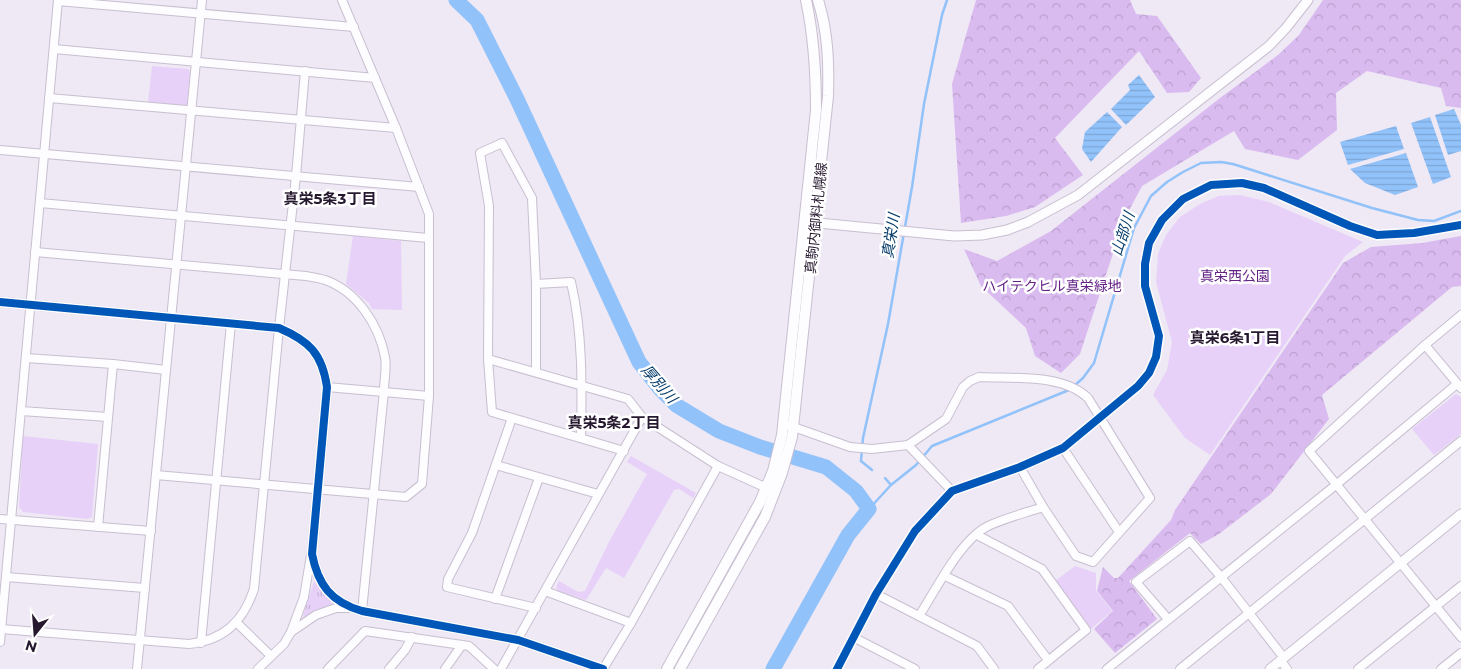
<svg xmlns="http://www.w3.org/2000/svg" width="1461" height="669" font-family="Montserrat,'Noto Sans JP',sans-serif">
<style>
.grass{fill:url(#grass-tufts)}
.forest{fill:url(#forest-crowns)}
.park{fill:#e7d1f8}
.water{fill:url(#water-rules)}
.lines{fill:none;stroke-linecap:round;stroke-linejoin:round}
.stream{stroke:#91c2f9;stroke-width:2.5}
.river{stroke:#91c2f9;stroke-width:15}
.minor-casing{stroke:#c8bfd0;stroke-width:10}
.tertiary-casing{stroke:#c8bfd0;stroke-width:11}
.secondary-casing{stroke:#c8bfd0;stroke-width:12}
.minor{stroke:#fdfcfe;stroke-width:8}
.tertiary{stroke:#fdfcfe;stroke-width:9}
.secondary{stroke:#fdfcfe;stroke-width:10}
.cycleway-casing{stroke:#fff;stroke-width:11}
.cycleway{stroke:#0057b8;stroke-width:8}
.labels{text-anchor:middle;stroke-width:5;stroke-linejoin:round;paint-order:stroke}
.street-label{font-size:14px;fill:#26192f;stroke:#fff}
.park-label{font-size:14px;fill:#632386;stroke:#fff}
.neighbourhood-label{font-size:15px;font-weight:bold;fill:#26192f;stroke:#fff}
.water-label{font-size:15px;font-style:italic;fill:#063c6a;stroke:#fff}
</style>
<defs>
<pattern id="grass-tufts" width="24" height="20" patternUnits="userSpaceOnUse" patternTransform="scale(1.25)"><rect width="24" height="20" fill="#e7d1f8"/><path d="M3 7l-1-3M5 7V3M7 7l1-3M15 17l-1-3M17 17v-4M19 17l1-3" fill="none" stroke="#c6b3d5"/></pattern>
<pattern id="forest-crowns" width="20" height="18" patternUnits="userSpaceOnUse" patternTransform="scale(1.25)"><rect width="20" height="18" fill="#dabbf0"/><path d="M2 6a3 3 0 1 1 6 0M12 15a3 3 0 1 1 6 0" fill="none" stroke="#bba0ce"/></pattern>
<pattern id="water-rules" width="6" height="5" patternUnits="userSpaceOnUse" patternTransform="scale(1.25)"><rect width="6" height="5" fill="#91c2f9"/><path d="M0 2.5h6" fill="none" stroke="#7da6d6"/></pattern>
</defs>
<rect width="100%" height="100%" fill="#efe8f5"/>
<path class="grass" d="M314,581L324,594L333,604L331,607L304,618L303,616Z"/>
<g class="forest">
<path d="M976,0H1130L1136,14L1157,16L1201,78L1189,92L1167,93L1139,51L1055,138L1083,175L1035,207L1006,216L961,223L952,84Z"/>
<path d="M1323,0H1461V108L1446,106L1441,88L1367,71L1336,93L1337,130L1298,160L1245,149L1234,131L1142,186L1124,220L1080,354L1061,373L1035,356L1026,328L981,286L964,249L997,261L1051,231L1220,98L1278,55L1299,35Z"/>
<path d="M1461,236V286L1452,287L1322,395L1329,419L1271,494L1219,534L1201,544L1190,533L1129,581L1157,619L1115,653L1094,629L1113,611L1097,591L1103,567L1114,578H1118L1171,520L1175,510L1343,263L1371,247L1422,243Z"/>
</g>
<g class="park">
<path d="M152,66L188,69L190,72L187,105L183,107L148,102Z"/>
<path d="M1240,195L1269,202L1363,242L1345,256L1210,455L1185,438L1153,395L1167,370L1172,342L1156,282L1158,254L1166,235L1180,217L1200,204L1219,196Z"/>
<path d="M353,236L401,241L402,310L372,309L369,303L346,284Z"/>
<path d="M1456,394L1461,397V434L1434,455L1412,429Z"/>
<path d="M23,436L98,444L92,517L87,519L23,512L19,507Z"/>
<path d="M631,456L696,493L693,498L679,489L674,490L624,578L606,568L586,600L558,591L556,587L559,581L578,592L585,591L609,542L647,474L627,462Z"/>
<path d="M1075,566L1096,573V591L1112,611L1091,629L1055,581Z"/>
</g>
<g class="water">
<path d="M1139,75L1155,97L1126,125L1111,109L1130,90L1128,85Z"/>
<path d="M1454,109L1461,125V151L1448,155L1435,115Z"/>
<path d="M1107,112L1122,127L1091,162L1082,149L1085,132Z"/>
<path d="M1430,117L1451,177L1433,184L1411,123Z"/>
<path d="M1396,126L1404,149L1348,165L1340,142Z"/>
<path d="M1406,153L1418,187L1395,195L1365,183L1350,169Z"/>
</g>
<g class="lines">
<g class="stream">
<path d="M1074,386L1083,378L1094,363L1134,228L1151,196L1167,182L1183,172L1201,163L1221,162L1233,164L1372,208L1418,220L1434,221L1461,211"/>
<path d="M872,470L861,461L863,438L888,324L912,187L924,104L942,15L947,0"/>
<path d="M885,478L891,485"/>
<path d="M869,509L891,485L916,465L932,446L1069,390"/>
</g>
<path class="river" d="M456,0L477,20L517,99L639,362L661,390L676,405L719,431L760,447L826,467L856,491L869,509L848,535L773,669"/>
<defs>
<g id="minor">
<path d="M58,1L354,27"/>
<path d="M54,49L375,78"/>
<path d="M49,98L396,128"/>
<path d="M0,150L419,187"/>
<path d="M40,203L428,238"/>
<path d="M35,252L306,276C312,277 319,278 325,280C357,291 379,325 385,357C387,367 384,380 384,391L362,611"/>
<path d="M536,284L571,282C583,333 582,386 581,438"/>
<path d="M1461,315L1425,345L1309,451L1461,637"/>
<path d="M1425,345L1461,388"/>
<path d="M26,358L113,364L166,370"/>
<path d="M488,359L628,399L642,417"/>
<path d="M536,372V284L532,198L502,143L480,153L489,206L488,359L492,412L624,451"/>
<path d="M327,387L429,396"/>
<path d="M21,411L108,417"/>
<path d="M512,418L472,533L448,579L447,587L536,608"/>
<path d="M788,425L850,447L872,449L908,445L946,419L963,387L970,381L979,377C1013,379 1062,373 1088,398L1150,498L1093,562L1076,556L1043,507L1020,467"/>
<path d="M908,445L952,491"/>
<path d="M1063,448L1119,532"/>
<path d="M496,465L598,494"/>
<path d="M156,475L406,497L422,484L429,396V214L396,128L342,0"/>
<path d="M0,519L151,531"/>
<path d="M98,527L113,364"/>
<path d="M977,535L1042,569L1086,630L1038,669"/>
<path d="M945,576L1008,606L1048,660"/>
<path d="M6,577L145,588"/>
<path d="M545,591L631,623"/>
<path d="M876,594L977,646L994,669"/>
<path d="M495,599L539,478"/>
<path d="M919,616C936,590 960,540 988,526C1005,518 1025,513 1043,507"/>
<path d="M1168,619L1136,582L1190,541L1221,577L1284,658"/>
<path d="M236,622L271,656"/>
<path d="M1,629L189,644C224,640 243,622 254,589L279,328L296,176L305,71"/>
<path d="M291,632L304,597L311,555"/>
<path d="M853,637L915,669"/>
<path d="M0,642L58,0"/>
<path d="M201,643L231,323"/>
<path d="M1281,661L1287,669"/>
<path d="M137,669L202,0"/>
<path d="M258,669L284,644L291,632L316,615L336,608H352"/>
<path d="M328,669L365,631L469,646L494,669"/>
<path d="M389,669L405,650L412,637"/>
<path d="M445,669L462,645"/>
<path d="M501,669L642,417L718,466L769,489"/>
<path d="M603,669L631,623L718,466"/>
<path d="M837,669L876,594L915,531L952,491L1020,467L1063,448L1138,386L1149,373L1156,357L1159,336L1145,286V264L1149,243L1162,220L1183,199L1211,185L1242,183L1264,188L1350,226L1377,235L1414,233L1461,225"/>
<path d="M1107,669L1337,484L1457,384"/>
<path d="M1180,669L1461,441"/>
<path d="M1358,669L1461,586"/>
<path d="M1441,669L1461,653"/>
</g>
<g id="tertiary">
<path d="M808,222L954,236L982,235L1007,230L1028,222L1078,195L1269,46L1286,28L1308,0"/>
<path d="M0,302L279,328C309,341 322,353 327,387L312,554C318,585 331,602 362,611L518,640L603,669"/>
<path d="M1270,669L1461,514"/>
</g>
<g id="secondary">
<path d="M667,669L760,502L773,471L782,435L816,110C816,72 814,37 806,0"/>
<path d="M680,669L765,517L782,473L792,437L828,96C829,63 828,32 818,0"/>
</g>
</defs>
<use href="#minor" class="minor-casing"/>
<use href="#tertiary" class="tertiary-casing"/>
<use href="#secondary" class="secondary-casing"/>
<use href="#minor" class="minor"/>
<use href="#tertiary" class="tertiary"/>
<use href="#secondary" class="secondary"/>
<defs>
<g id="cycleway">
<path d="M0,302L279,328C309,341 322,353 327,387L312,554C318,585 331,602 362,611L518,640L603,669"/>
<path d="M837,669L876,594L915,531L952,491L1020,467L1063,448L1138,386L1149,373L1156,357L1159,336L1145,286V264L1149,243L1162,220L1183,199L1211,185L1242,183L1264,188L1350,226L1377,235L1414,233L1461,225"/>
</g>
</defs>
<use href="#cycleway" class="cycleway-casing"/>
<use href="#cycleway" class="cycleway"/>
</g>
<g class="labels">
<g class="street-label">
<text transform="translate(816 218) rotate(-84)" y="5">真駒内御料札幌線</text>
</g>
<g class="park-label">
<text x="1235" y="281">真栄西公園</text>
<text x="1052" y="291">ハイテクヒル真栄緑地</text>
</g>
<g class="neighbourhood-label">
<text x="330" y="204">真栄5条3丁目</text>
<text x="1235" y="343">真栄6条1丁目</text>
<text x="614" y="428">真栄5条2丁目</text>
</g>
<g class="water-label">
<text transform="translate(1123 234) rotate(-72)" y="5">山部川</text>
<text transform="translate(891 236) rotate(-81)" y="5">真栄川</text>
<text transform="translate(659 384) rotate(49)" y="5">厚別川</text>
</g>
</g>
<g transform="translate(35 634) rotate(197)" stroke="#ffffff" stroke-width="4" paint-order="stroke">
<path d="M0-4L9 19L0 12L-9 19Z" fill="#26192f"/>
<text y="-8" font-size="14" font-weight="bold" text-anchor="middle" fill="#26192f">N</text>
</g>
</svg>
